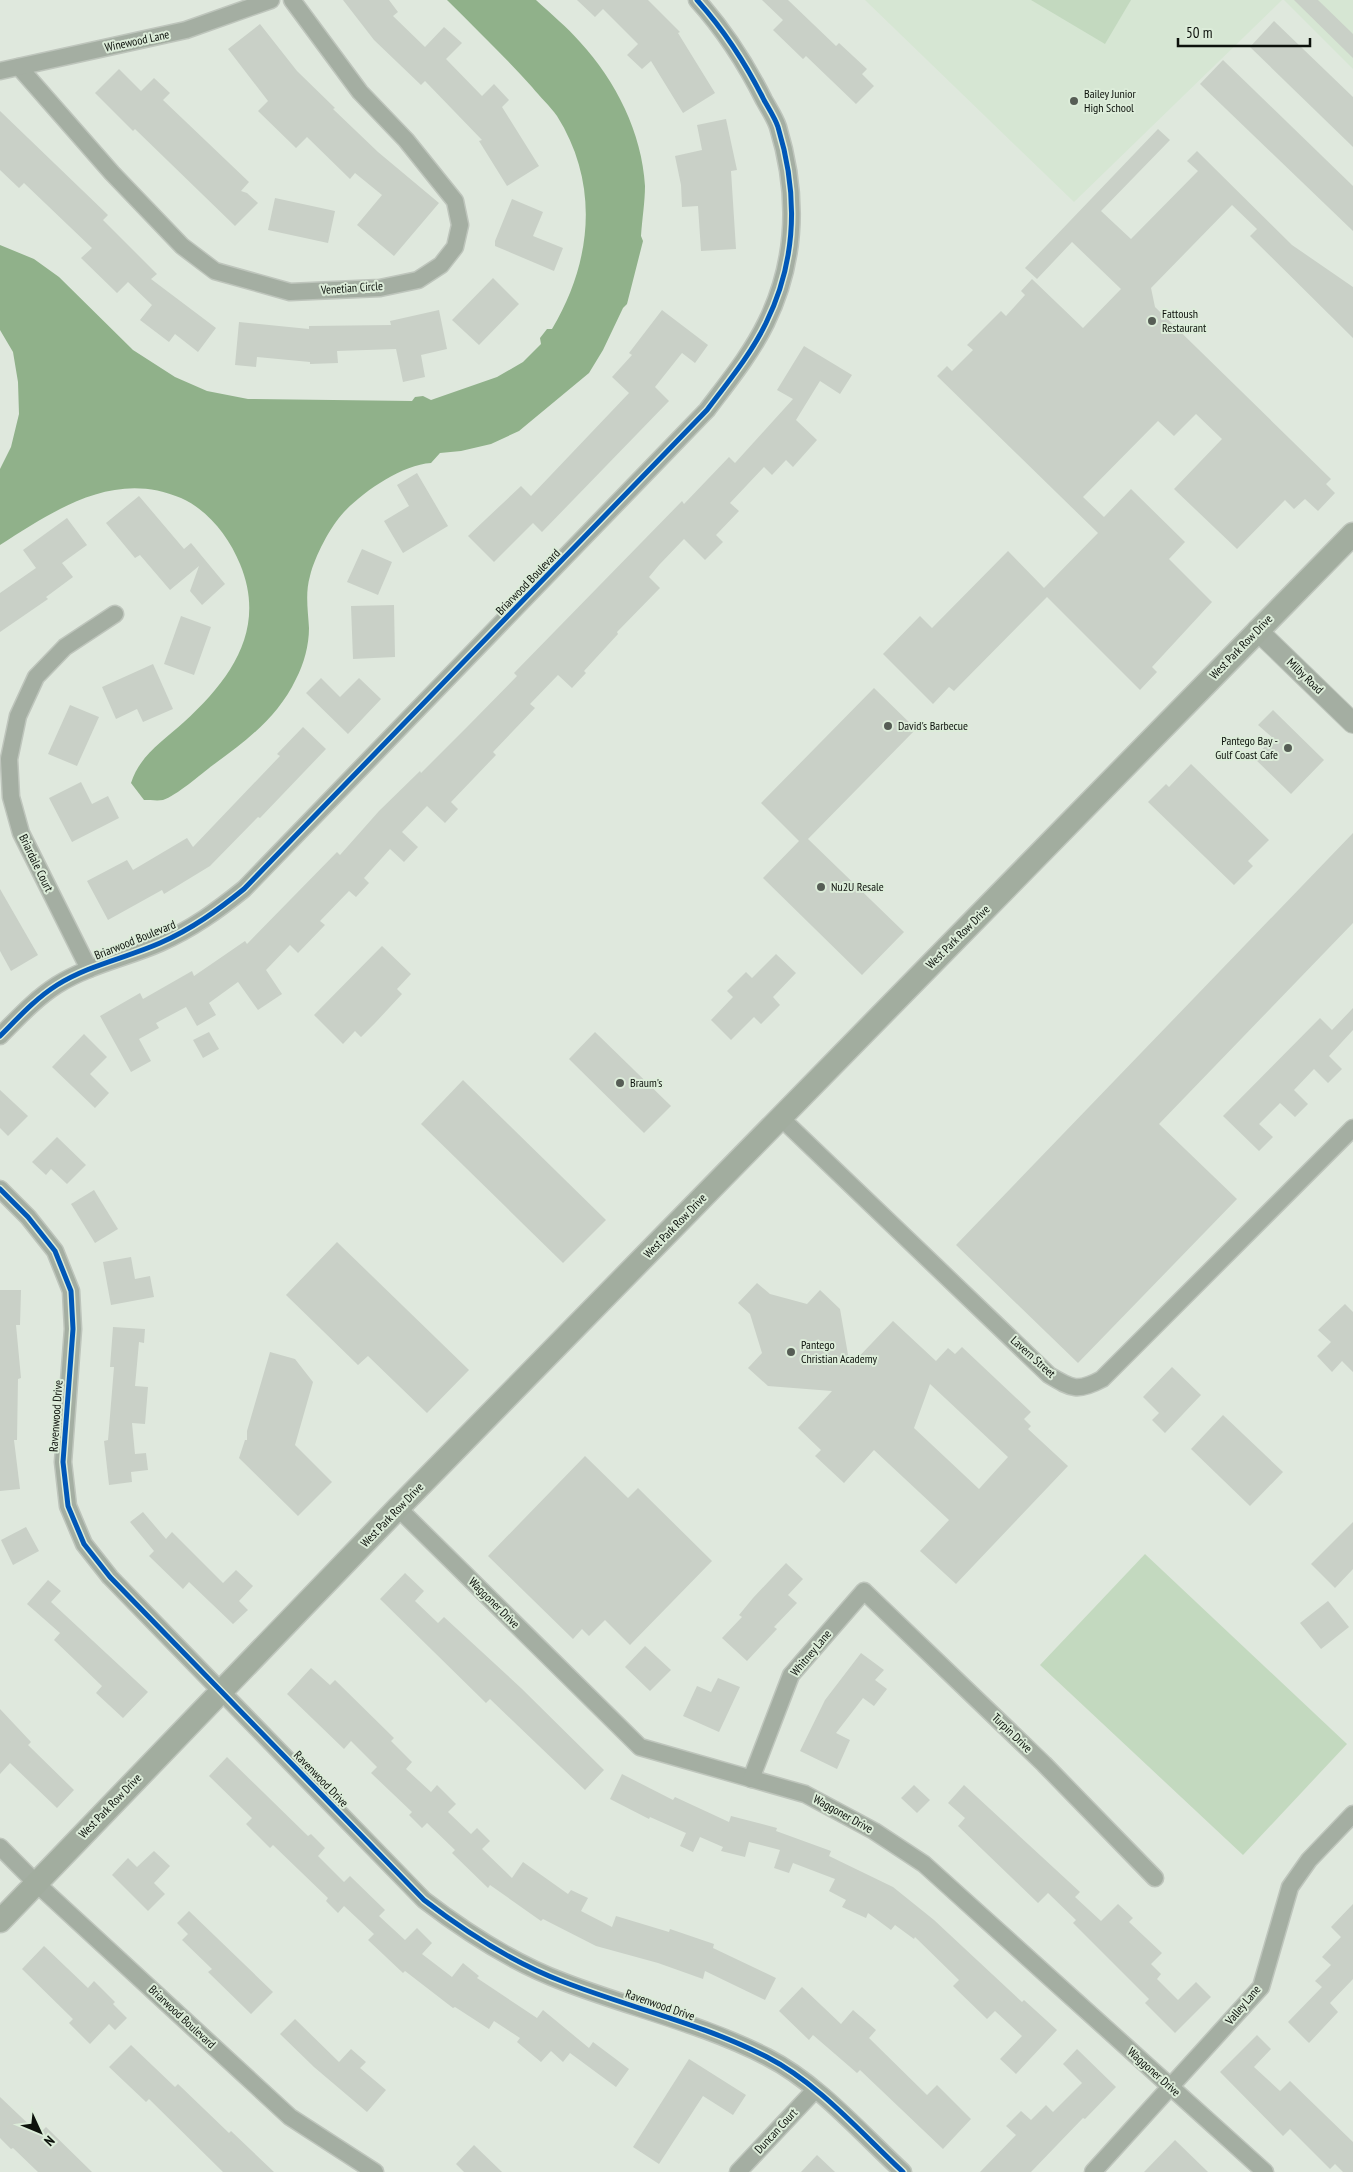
<svg xmlns="http://www.w3.org/2000/svg" width="1353" height="2172" font-family="'PT Sans Narrow',sans-serif">
<style>
.built{fill:#d6e6d3}
.green{fill:#c3d9bf}
.water{fill:#90b18a}
.building{fill:#c9d0c7;fill-rule:evenodd}
.lines{fill:none;stroke-linecap:round;stroke-linejoin:round}
.minor-casing{stroke:#bec5bc;stroke-width:19}
.tertiary-casing{stroke:#bec5bc;stroke-width:22}
.secondary-casing{stroke:#bec5bc;stroke-width:25}
.minor{stroke:#a4aea2;stroke-width:16}
.tertiary{stroke:#a4aea2;stroke-width:20}
.secondary{stroke:#a2ad9f;stroke-width:22}
.cycleway-casing{stroke:#dcecd9;stroke-width:8}
.cycleway{stroke:#0057b8;stroke-width:5}
.poi-dot{fill:#565d55;stroke:#dcecd9;stroke-width:2}
.labels{text-anchor:middle;stroke-width:4;stroke-linejoin:round;paint-order:stroke}
.street-label{font-size:12px;fill:#0d120c;stroke:#dcecd9}
.poi-label{font-size:12px;fill:#0d120c;stroke:#dcecd9;text-anchor:start}
</style>
<rect width="100%" height="100%" fill="#dfe8dd"/>
<g class="built">
<path d="M865,0H1282L1074,202Z"/>
<path d="M1284,0H1353V69Z"/>
</g>
<g class="green">
<path d="M1031,0H1131L1105,44Z"/>
<path d="M1145,1554L1347,1744L1243,1855L1040,1665Z"/>
</g>
<path class="water" d="M447,0H536C551,14 567,27 580,42C616,81 642,133 645,186C645,202 642,220 641,236L643,241L627,304L623,308L603,350L589,373L519,431L491,444L461,451L440,453L431,463C402,465 364,491 344,512C330,527 315,556 310,576C305,593 308,611 309,628C309,645 304,664 296,679C278,717 246,741 213,765C201,774 176,796 163,800C158,801 150,800 144,800L131,783C140,755 163,741 184,722C231,679 267,629 240,564C229,537 208,510 181,498C114,469 55,510 0,545V469L11,447L19,414L18,382L13,352L0,330V245L34,259L59,277L133,350L175,377L207,391L248,399L412,401L415,397L423,396L431,400L497,377L523,362L541,344L540,338L547,329H552C592,262 600,184 557,116C550,106 540,97 532,87C505,57 476,29 447,0Z"/>
<g class="building">
<path d="M343,0H389L398,12L393,16L425,47L444,27L462,43L446,59L482,96L494,84L509,100L502,107L539,166L507,186L479,141L482,140L425,81L421,85L374,40Z"/>
<path d="M577,0H648L680,32L678,33L715,93L683,113L651,61L642,69L627,55L638,44L603,9L595,17Z"/>
<path d="M762,0H788L836,46L839,43L867,69L862,74L874,86L856,104L806,56L803,59L773,30L783,20Z"/>
<path d="M1294,0H1318L1353,34V58Z"/>
<path d="M1274,21L1353,97V147L1250,47Z"/>
<path d="M260,24L297,71L335,108L333,109L378,152L439,203L394,256L357,225L382,195L355,173L350,179L307,137L296,148L258,111L268,101L228,49Z"/>
<path d="M1223,60L1353,186V231L1200,84Z"/>
<path d="M119,69L141,91L154,78L170,93L163,100L249,182L241,191L247,193L258,203L235,226L135,129L133,131L95,93Z"/>
<path d="M0,111L108,215L103,220L157,274L151,279L216,328L198,352L175,334L169,342L140,320L152,305L128,282L117,293L81,258L92,248L24,183L19,188L0,170Z"/>
<path d="M726,119L737,170L731,171L736,249L701,251L698,206L682,207L681,185L675,156L702,150L697,125Z"/>
<path d="M1158,129L1170,140L1101,211L1131,239L1198,171L1187,161L1197,151L1292,245L1353,287V338L1250,236L1257,229L1232,205L1151,288L1155,307L1331,479L1326,484L1335,493L1318,511L1305,499L1294,509L1285,500L1237,549L1174,489L1222,439L1196,414L1174,436L1158,421L1083,497L1104,517L1131,489L1185,542L1169,559L1212,602L1152,667L1157,672L1140,690L1047,597L954,691L949,687L933,704L883,654L920,616L932,628L1008,551L1044,588L1098,533L937,376L947,366L952,371L973,350L967,345L1001,311L1006,316L1025,295L1021,291L1032,279L1083,328L1121,289L1072,242L1037,279L1025,268Z"/>
<path d="M275,198L335,211L328,243L268,230Z"/>
<path d="M512,199L543,212L533,236L563,248L554,271L495,246V241Z"/>
<path d="M493,278L519,304L479,345L452,320Z"/>
<path d="M439,310L447,349L421,355L425,377L403,382L396,349L337,351L338,363L310,364V362L257,357L256,367L235,365L239,322L309,329V326L391,325L390,321Z"/>
<path d="M662,310L708,345L695,363L682,353L655,387L669,401L542,532L533,523L494,562L468,536L521,486L531,496L629,393L612,377L632,355L629,353Z"/>
<path d="M804,346L852,375L840,394L820,381L796,420L817,440L793,467L786,460L772,475L764,467L730,503L739,511L716,535L723,542L705,560L684,539L659,565L649,577L660,588L617,632L618,634L584,671L586,673L572,688L558,675L530,704L535,708L493,752L496,755L451,802L458,809L445,823L427,806L402,832L418,847L404,862L390,849L364,878L369,883L356,897L349,891L320,921L325,925L298,953L290,945L266,970L282,994L258,1010L238,982L209,1003L216,1015L197,1026L186,1007L156,1023L159,1028L139,1039L151,1061L131,1072L100,1016L140,993L143,999L192,971L194,976L245,941L247,944L337,852L340,855L379,811L420,771L421,773L467,727L517,676L514,673L682,501L684,504L729,457L735,463L793,399L777,390Z"/>
<path d="M417,473L448,526L403,553L384,521L409,506L397,485Z"/>
<path d="M139,496L184,549L191,543L225,584L202,605L190,591L199,566L170,590L140,555L135,558L106,523Z"/>
<path d="M67,518L87,545L62,563L73,577L46,597L48,599L0,632V593L36,568L23,550Z"/>
<path d="M362,549L392,562L378,595L347,582Z"/>
<path d="M394,605L395,657L353,659L351,606Z"/>
<path d="M181,616L211,627L194,675L164,664Z"/>
<path d="M153,664L173,709L143,722L137,709L116,719L102,687Z"/>
<path d="M321,678L340,697L359,678L381,699L348,734L306,693Z"/>
<path d="M874,688L916,729L808,839L904,932L862,975L763,878L799,841L761,803Z"/>
<path d="M70,705L99,717L77,766L48,754Z"/>
<path d="M1273,710L1324,760L1291,794L1254,758L1273,738L1258,725Z"/>
<path d="M303,727L326,749L260,818L258,817L210,866L164,894L162,890L108,920L87,881L127,860L133,870L187,838L193,847L280,756L277,754Z"/>
<path d="M1191,764L1269,840L1248,861L1253,866L1234,885L1148,802L1166,784L1169,787Z"/>
<path d="M81,782L92,804L108,796L119,818L72,842L49,798Z"/>
<path d="M1353,833V923L1159,1124L1237,1199L1078,1363L956,1245Z"/>
<path d="M0,889L38,955L11,971L0,951Z"/>
<path d="M382,946L411,974L397,989L402,994L376,1022L361,1037L355,1031L343,1044L314,1015Z"/>
<path d="M776,954L796,973L773,997L780,1005L761,1024L754,1017L731,1040L711,1020L733,997L727,991L746,972L752,978Z"/>
<path d="M1353,1008V1030L1329,1056L1342,1069L1328,1083L1314,1069L1294,1090L1308,1104L1295,1117L1280,1103L1259,1124L1273,1137L1259,1151L1223,1116L1320,1018L1332,1030Z"/>
<path d="M209,1032L219,1049L203,1058L193,1040Z"/>
<path d="M595,1032L671,1106L644,1133L569,1059Z"/>
<path d="M84,1034L107,1057L90,1074L109,1093L95,1108L52,1067Z"/>
<path d="M463,1080L606,1220L563,1263L421,1124Z"/>
<path d="M0,1090L28,1116L8,1136L0,1128Z"/>
<path d="M57,1137L86,1165L67,1184L51,1169L46,1175L32,1162Z"/>
<path d="M94,1190L118,1229L95,1243L71,1204Z"/>
<path d="M337,1242L469,1370L427,1413L368,1356L358,1365L286,1295Z"/>
<path d="M131,1257L135,1279L150,1276L154,1297L111,1305L103,1262Z"/>
<path d="M757,1283L770,1294L807,1304L820,1290L840,1309L850,1366L893,1321L936,1361L948,1348L955,1354L962,1347L1031,1412L1024,1419L1031,1426L1028,1429L1068,1466L956,1584L920,1551L949,1520L874,1450L844,1483L815,1456L821,1450L798,1428L832,1391L768,1386L748,1368L762,1353L750,1314L738,1303ZM930,1384L1008,1457L979,1489L914,1428Z"/>
<path d="M0,1290H21L20,1325H16L21,1378L18,1379L17,1440H14L20,1489L0,1491Z"/>
<path d="M1345,1304L1353,1312V1372L1342,1361L1332,1372L1317,1356L1331,1342L1318,1330Z"/>
<path d="M113,1327L145,1329L144,1343L139,1342L135,1386L148,1387L145,1424L132,1423L135,1454L146,1453L148,1470L131,1472L132,1482L109,1485L104,1441L108,1440L114,1367H110Z"/>
<path d="M270,1352L295,1359L313,1382L295,1445L332,1482L298,1516L239,1458L245,1440H247V1431Z"/>
<path d="M1172,1367L1201,1395L1165,1433L1152,1420L1159,1413L1143,1397Z"/>
<path d="M1223,1415L1283,1472L1250,1506L1191,1449Z"/>
<path d="M585,1456L628,1498L638,1488L712,1561L630,1645L605,1620L589,1636L582,1629L573,1639L488,1556Z"/>
<path d="M143,1512L166,1539L172,1532L223,1583L236,1570L253,1586L239,1601L248,1610L233,1624L189,1582L183,1589L149,1556L154,1551L130,1522Z"/>
<path d="M1353,1522V1569L1335,1588L1311,1564Z"/>
<path d="M26,1527L39,1551L13,1565L1,1540Z"/>
<path d="M786,1563L803,1579L788,1595L797,1603L774,1627L777,1629L747,1661L722,1638L742,1617L739,1615L753,1598Z"/>
<path d="M405,1573L424,1591L415,1601L438,1623L444,1617L521,1688L604,1770L585,1790L490,1699L486,1703L380,1599Z"/>
<path d="M48,1580L61,1591L51,1602L148,1692L123,1718L96,1693L102,1686L54,1640L60,1633L27,1604Z"/>
<path d="M1328,1601L1349,1627L1321,1649L1300,1623Z"/>
<path d="M645,1646L671,1670L650,1691L625,1667Z"/>
<path d="M861,1653L884,1670L875,1680L887,1689L874,1706L863,1698L836,1733L850,1740L837,1769L800,1751L825,1700Z"/>
<path d="M311,1668L330,1685L335,1680L394,1738L391,1741L412,1762L406,1769L431,1792L437,1785L456,1804L448,1812L471,1834L477,1828L490,1841L482,1849L512,1878L523,1862L568,1894L571,1890L588,1898L581,1911L612,1927L616,1916L669,1932L670,1929L714,1944L713,1948L776,1978L765,2000L705,1971L703,1979L658,1963L596,1946L543,1919L541,1921L490,1885L488,1888L452,1853L455,1850L427,1823L422,1828L409,1815L412,1812L371,1773L377,1767L351,1741L344,1749L287,1694Z"/>
<path d="M718,1678L740,1687L719,1732L683,1716L697,1686L711,1692Z"/>
<path d="M0,1709L31,1742L28,1745L74,1790L57,1808L10,1763L0,1774Z"/>
<path d="M227,1757L308,1836L311,1834L325,1848L318,1856L344,1882L350,1876L385,1910L379,1916L405,1940L417,1928L432,1943L422,1954L452,1977L463,1963L479,1976L477,1978L537,2018L543,2010L589,2048L593,2042L629,2069L616,2087L570,2053L563,2062L551,2051L541,2062L517,2042L520,2038L494,2021L489,2029L455,2007L453,2008L405,1971L403,1973L368,1940L374,1934L344,1906L338,1913L326,1901L328,1898L273,1845L270,1848L246,1824L252,1818L209,1776Z"/>
<path d="M622,1774L673,1800L675,1797L729,1822L731,1816L777,1828L776,1831L831,1851L829,1856L893,1887L934,1920L1022,2002L1024,2000L1057,2030L1016,2074L1000,2059L1022,2036L995,2011L987,2019L953,1986L959,1980L915,1937L914,1939L895,1925L891,1930L868,1913L866,1918L842,1907L846,1900L829,1891L835,1879L793,1863L789,1873L774,1868L780,1850L749,1842L745,1857L721,1851L723,1847L700,1837L693,1852L680,1846L686,1833L650,1817L649,1819L610,1799Z"/>
<path d="M914,1785L930,1800L917,1813L901,1798Z"/>
<path d="M964,1785L1080,1892L1075,1897L1101,1921L1118,1904L1133,1918L1129,1922L1162,1953L1151,1964L1161,1974L1157,1979L1178,2000L1196,1982L1211,1997L1175,2033L1145,2003L1149,1999L1073,1923L1076,1920L1048,1893L1038,1903L958,1826L965,1818L948,1803Z"/>
<path d="M154,1851L170,1866L154,1883L165,1894L148,1911L112,1875L128,1858L137,1867Z"/>
<path d="M1353,1904V1979L1330,2003L1338,2012L1309,2043L1288,2022L1322,1987L1315,1981L1331,1965L1322,1957L1341,1937L1331,1927Z"/>
<path d="M189,1911L273,1992L251,2014L208,1972L212,1969L182,1940L188,1934L177,1923Z"/>
<path d="M44,1946L88,1988L94,1981L115,2002L113,2004L127,2018L115,2030L109,2024L90,2044L69,2023L73,2019L22,1969Z"/>
<path d="M802,1987L841,2024L853,2010L876,2030L869,2038L927,2095L937,2085L971,2119L943,2149L860,2070L857,2073L813,2035L809,2040L779,2011Z"/>
<path d="M295,2019L339,2062L351,2049L366,2062L360,2068L386,2090L367,2112L314,2067L280,2034Z"/>
<path d="M1257,2035L1271,2049L1254,2067L1280,2091L1290,2081L1353,2142V2172H1343L1335,2164L1330,2169L1290,2129L1283,2136L1220,2072Z"/>
<path d="M131,2045L175,2087L178,2084L229,2133L231,2131L274,2172H223L149,2099L146,2102L109,2067Z"/>
<path d="M1077,2049L1116,2087L1085,2119L1083,2118L1031,2172H980L1016,2135L1006,2126L1021,2111L1031,2120L1046,2105L1053,2112L1082,2083L1063,2064Z"/>
<path d="M689,2059L746,2095L733,2115L703,2096L659,2164L633,2147Z"/>
<path d="M0,2097L39,2134L46,2127L92,2172H38L13,2148L11,2149L0,2138Z"/>
<path d="M1175,2140L1208,2172H1144Z"/>
<path d="M474,2145L502,2172H464L456,2164Z"/>
<path d="M817,2155L835,2172H801Z"/>
</g>
<g class="lines">
<defs>
<g id="minor">
<path d="M19,67L112,173L182,246L215,271L290,292L380,288L418,280L441,265L455,247L460,225L455,201L406,140L360,92L292,0"/>
<path d="M0,71L186,30L271,0"/>
<path d="M89,969L21,833L11,797L9,759L18,716L36,677L65,647L115,614"/>
<path d="M0,1036C18,1018 35,999 57,985C89,965 126,958 160,943C192,929 218,910 244,889L707,410C728,382 751,354 766,323C797,260 798,193 778,127C775,118 769,109 764,100C746,64 724,30 697,0"/>
<path d="M781,1118L1049,1375C1072,1389 1078,1392 1102,1379L1353,1128"/>
<path d="M0,1189L28,1217L55,1251L71,1291L73,1329L63,1462L68,1506L84,1544L110,1577L424,1900C467,1933 513,1963 564,1982C631,2008 703,2024 767,2057C818,2083 861,2133 903,2172"/>
<path d="M398,1508L640,1747L805,1794L874,1831L924,1864L1265,2172"/>
<path d="M751,1779L791,1675L864,1591L1044,1764L1155,1878"/>
<path d="M0,1847L36,1883L290,2117L375,2172"/>
<path d="M738,2172L815,2090"/>
<path d="M1093,2172L1261,1987L1290,1887L1309,1860L1353,1814"/>
</g>
<path id="tertiary" d="M1257,630L1353,723"/>
<path id="secondary" d="M0,1921L398,1508L1353,534"/>
</defs>
<use href="#minor" class="minor-casing"/>
<use href="#tertiary" class="tertiary-casing"/>
<use href="#secondary" class="secondary-casing"/>
<use href="#minor" class="minor"/>
<use href="#tertiary" class="tertiary"/>
<use href="#secondary" class="secondary"/>
<defs>
<g id="cycleway">
<path d="M0,1036C18,1018 35,999 57,985C89,965 126,958 160,943C192,929 218,910 244,889L707,410C728,382 751,354 766,323C797,260 798,193 778,127C775,118 769,109 764,100C746,64 724,30 697,0"/>
<path d="M0,1189L28,1217L55,1251L71,1291L73,1329L63,1462L68,1506L84,1544L110,1577L424,1900C467,1933 513,1963 564,1982C631,2008 703,2024 767,2057C818,2083 861,2133 903,2172"/>
</g>
</defs>
<use href="#cycleway" class="cycleway-casing"/>
<use href="#cycleway" class="cycleway"/>
</g>
<g class="poi-dot">
<circle cx="1074" cy="101" r="5"/>
<circle cx="1152" cy="321" r="5"/>
<circle cx="888" cy="726" r="5"/>
<circle cx="1288" cy="748" r="5"/>
<circle cx="821" cy="887" r="5"/>
<circle cx="620" cy="1083" r="5"/>
<circle cx="791" cy="1352" r="5"/>
</g>
<g class="labels">
<g class="street-label">
<text transform="translate(137 41) rotate(-12)" y="4">Winewood Lane</text>
<text transform="translate(352 288) rotate(-4)" y="4">Venetian Circle</text>
<text transform="translate(528 582) rotate(-46)" y="4">Briarwood Boulevard</text>
<text transform="translate(1241 647) rotate(-46)" y="4">West Park Row Drive</text>
<text transform="translate(1305 676) rotate(44)" y="4">Milby Road</text>
<text transform="translate(36 863) rotate(64)" y="4">Briardale Court</text>
<text transform="translate(958 937) rotate(-45)" y="4">West Park Row Drive</text>
<text transform="translate(135 940) rotate(-22)" y="4">Briarwood Boulevard</text>
<text transform="translate(675 1226) rotate(-46)" y="4">West Park Row Drive</text>
<text transform="translate(1033 1357) rotate(42)" y="4">Lavern Street</text>
<text transform="translate(56 1416) rotate(-86)" y="4">Ravenwood Drive</text>
<text transform="translate(392 1515) rotate(-46)" y="4">West Park Row Drive</text>
<text transform="translate(494 1603) rotate(45)" y="4">Waggoner Drive</text>
<text transform="translate(811 1653) rotate(-50)" y="4">Whitney Lane</text>
<text transform="translate(1012 1733) rotate(44)" y="4">Turpin Drive</text>
<text transform="translate(321 1779) rotate(46)" y="4">Ravenwood Drive</text>
<text transform="translate(110 1806) rotate(-46)" y="4">West Park Row Drive</text>
<text transform="translate(843 1814) rotate(29)" y="4">Waggoner Drive</text>
<text transform="translate(660 2005) rotate(19)" y="4">Ravenwood Drive</text>
<text transform="translate(1243 2005) rotate(-50)" y="4">Valley Lane</text>
<text transform="translate(182 2017) rotate(43)" y="4">Briarwood Boulevard</text>
<text transform="translate(1154 2072) rotate(42)" y="4">Waggoner Drive</text>
<text transform="translate(776 2131) rotate(-47)" y="4">Duncan Court</text>
</g>
<g class="poi-label">
<text x="1084" y="98">Bailey Junior<tspan x="1084" dy="14">High School</tspan></text>
<text x="1162" y="318">Fattoush<tspan x="1162" dy="14">Restaurant</tspan></text>
<text x="898" y="730">David's Barbecue</text>
<text x="1278" y="745" text-anchor="end">Pantego Bay -<tspan x="1278" dy="14">Gulf Coast Cafe</tspan></text>
<text x="831" y="891">Nu2U Resale</text>
<text x="630" y="1087">Braum's</text>
<text x="801" y="1349">Pantego<tspan x="801" dy="14">Christian Academy</tspan></text>
</g>
</g>
<g transform="translate(40 2132) rotate(134)" stroke="#dcecd9" stroke-width="4" paint-order="stroke">
<path d="M0-4L9 19L0 12L-9 19Z" fill="#0d120c"/>
<text y="-8" font-size="14" font-weight="bold" text-anchor="middle" fill="#0d120c">N</text>
</g>
<path d="M1178 38v8h132v-8" fill="none" stroke="#0d120c" stroke-width="2.5"/>
<text x="1186" y="38" font-size="15" fill="#0d120c" stroke="#dcecd9" stroke-width="4" paint-order="stroke">50 m</text>
</svg>
